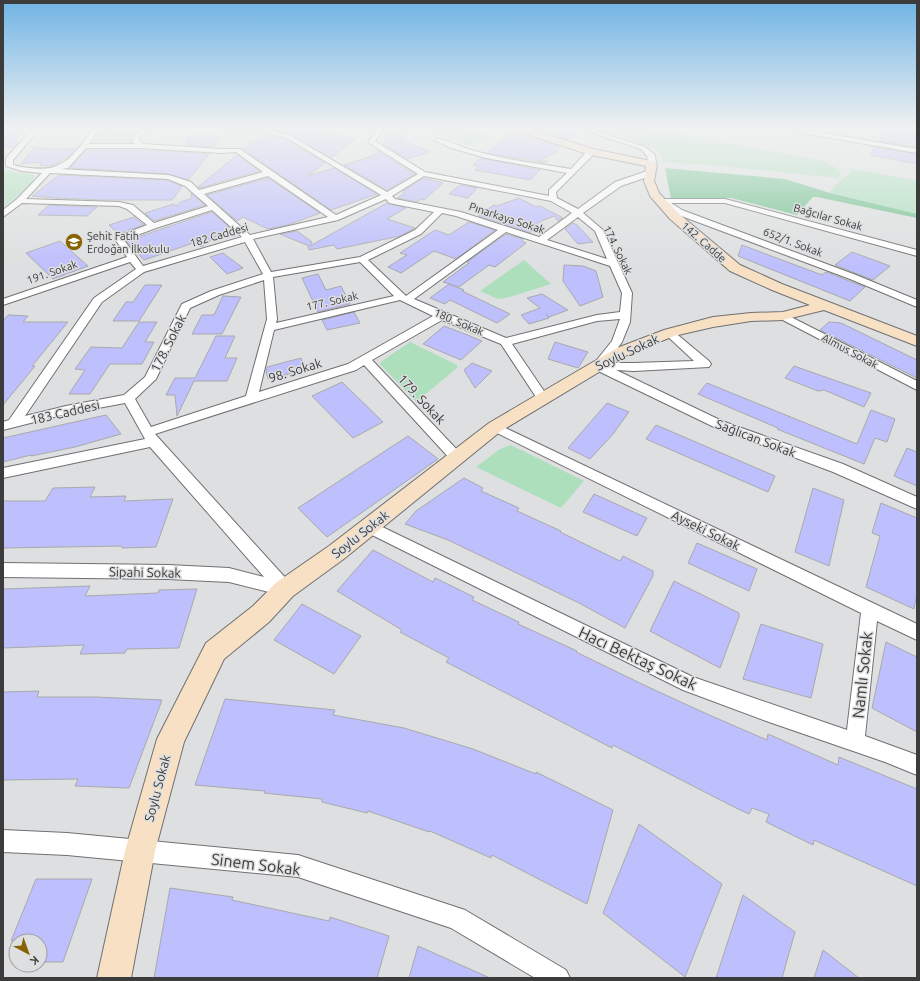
<svg xmlns="http://www.w3.org/2000/svg" width="920" height="981" font-family="Ubuntu,sans-serif">
<style>
.green{fill:#addfbd}
.forest{fill:#72c28f}
.building{fill:#bebffd;stroke:#a9a9ab}
.lines{fill:none;stroke-linecap:round;stroke-linejoin:round}
.street-casing{stroke:#707072;stroke-width:2}
.secondary-casing{stroke:#707072;stroke-width:2}
.street{fill:#fff;fill-rule:evenodd}
.secondary{fill:#f8e0c5;fill-rule:evenodd}
.labels{text-anchor:middle;stroke-width:3;stroke-linejoin:round;paint-order:stroke}
.far-street-label{font-size:11px;fill:#3c3c3d;stroke:#dedfe0}
.far-poi-label{font-size:11px;fill:#3c3c3d;stroke:#dedfe0;text-anchor:start}
.street-label{font-size:13px;fill:#3c3c3d;stroke:#dedfe0}
.near-street-label{font-size:16px;fill:#3c3c3d;stroke:#dedfe0}
</style>
<rect width="100%" height="100%" fill="#dedfe0"/>
<g class="green">
<path d="M101,129L138,131L132,139L131,142L135,145L93,144L92,143Z"/>
<path d="M427,129H468L491,137L470,146L438,137Z"/>
<path d="M597,129H650L825,161L841,172L839,178L711,165L663,162L661,155L657,150Z"/>
<path d="M853,169L917,181V214L830,193C834,183 847,178 853,169Z"/>
<path d="M3,171H9L34,175L35,180L26,189L3,208Z"/>
<path d="M524,260L551,284L506,298L498,299L480,291Z"/>
<path d="M410,342L457,365V368L416,402L380,364L382,361Z"/>
<path d="M511,445L584,481L561,508L476,467L500,449Z"/>
</g>
<path class="forest" d="M665,168L785,179L830,193L917,214V218L817,197H813L797,215L731,198L671,199Z"/>
<g class="building">
<path d="M3,129H17V144L14,148L3,147Z"/>
<path d="M296,129H305L355,139L331,158L287,133Z"/>
<path d="M393,129H407L401,139L430,152L407,159L383,144Z"/>
<path d="M514,129L518,132L561,147L555,153L538,161H548L546,163L487,153Z"/>
<path d="M532,129H564L575,132L568,140Z"/>
<path d="M886,129H903L906,131L917,133V147L879,141Z"/>
<path d="M188,136H222L214,147L187,145Z"/>
<path d="M270,136L286,139L325,163L307,176L334,168L377,194L331,210L243,149L251,142Z"/>
<path d="M875,147L917,154V164L871,155Z"/>
<path d="M34,148L76,149L68,157L53,165L40,166L42,162L21,164Z"/>
<path d="M87,150L170,151L209,154L188,180L169,174L70,168Z"/>
<path d="M378,151L397,163L415,174L387,190L344,165L375,155Z"/>
<path d="M237,155L260,171L199,188L198,187Z"/>
<path d="M481,158L486,159L540,170L530,180L475,170L478,167L473,165Z"/>
<path d="M59,175L168,180L182,187L172,200H104L56,198H57L32,196Z"/>
<path d="M268,178L320,213L288,225L268,229L243,217L237,221L207,195Z"/>
<path d="M424,178L443,183L424,200L421,199L417,202L397,198L404,194L403,191Z"/>
<path d="M460,185L477,188L468,198L449,194Z"/>
<path d="M191,193L205,205L154,221L145,213L174,204L176,206L181,202L192,198Z"/>
<path d="M519,198L536,207L540,206L563,218L558,221L554,216L539,222L530,233L478,216L494,205L497,206Z"/>
<path d="M387,203L406,208L387,219L415,228L400,236L337,249L334,245L309,250L308,247L309,246L280,234L297,231L312,242L310,246Z"/>
<path d="M49,205L97,207L87,216L38,215Z"/>
<path d="M212,212L229,227L201,247L196,242L144,260L126,241Z"/>
<path d="M134,217L144,225L118,234L109,225Z"/>
<path d="M469,222L495,230L456,259L434,251L401,273L388,267L407,255L400,253L435,230L449,235Z"/>
<path d="M573,223L577,225L593,242L578,244L565,229Z"/>
<path d="M506,234L523,239L522,241L526,243L495,267L489,265L459,287L443,282L469,263L467,262Z"/>
<path d="M60,241L88,266L53,279L26,253Z"/>
<path d="M742,245L822,275L826,272L865,287L850,301L738,256Z"/>
<path d="M852,252L890,266L873,280L835,265Z"/>
<path d="M223,253L243,268L227,274L210,257Z"/>
<path d="M564,265L583,266L596,271L603,297L580,306L563,281Z"/>
<path d="M318,274L326,290L341,286L350,304L318,312L302,278Z"/>
<path d="M449,284L464,290L462,291L510,314L497,323L450,300L445,304L430,298Z"/>
<path d="M145,285H162L139,321H113L126,302H133Z"/>
<path d="M542,294L568,310L549,317L546,314L549,318L529,324L521,315L540,308L527,298Z"/>
<path d="M223,296L241,297L222,334H192L202,315H214Z"/>
<path d="M354,312L360,323L327,330L322,320Z"/>
<path d="M8,315L28,316L23,322H68L32,366H35L3,405V321Z"/>
<path d="M139,322H157L145,342H154L142,364H110L90,394H69L85,370L75,369L91,347L122,348Z"/>
<path d="M829,322L841,323L917,360V378L820,330Z"/>
<path d="M444,326L465,334L482,341L461,360L423,344Z"/>
<path d="M216,336H235L225,358H237L227,381H194L177,416L175,395H166L175,378H195Z"/>
<path d="M555,342L588,352L578,368L548,359Z"/>
<path d="M301,358L306,370L268,379L266,371L267,367Z"/>
<path d="M472,363L492,371L475,388L464,370Z"/>
<path d="M794,366L871,393L864,407L824,390L818,391L785,378Z"/>
<path d="M342,382L383,422L353,438L312,396Z"/>
<path d="M707,383L857,444L871,410L895,419L887,442L875,438L864,464L777,429L778,428L698,394Z"/>
<path d="M607,403L629,412L613,434L590,459L568,448Z"/>
<path d="M106,415L121,434L75,447L31,456V455L3,462V438Z"/>
<path d="M656,425L775,476L768,492L646,439Z"/>
<path d="M408,436L438,459L327,537L298,508Z"/>
<path d="M907,448L917,452V486L894,476Z"/>
<path d="M464,478L483,488L481,491L519,508L517,511L561,531L560,532L620,561L623,556L653,571V576L625,628L579,603L448,540L405,524L416,511Z"/>
<path d="M95,487L90,497L126,496L124,501L173,499L156,547L122,548V546L3,548V501H45L53,488Z"/>
<path d="M813,488L844,500L829,566L795,552Z"/>
<path d="M594,494L647,518L637,536L583,512Z"/>
<path d="M881,503L917,518V593L914,609L866,587L880,536L872,533Z"/>
<path d="M697,543L757,569L749,591L688,563Z"/>
<path d="M373,550L433,582L435,578L474,597L472,600L519,622L518,624L577,651L576,652L646,686L707,714L767,740L768,734L838,765L839,757L917,789V886L814,840L813,845L766,822L769,814L752,808L749,814L736,808L613,745L612,748L446,662L449,658L400,632L402,630L337,591Z"/>
<path d="M674,581L739,613V617L720,668L650,631Z"/>
<path d="M90,586L85,596L158,593L159,590L197,589L179,648L127,649L125,653L80,654L84,645L3,648V589Z"/>
<path d="M302,604L361,636L334,674L274,640Z"/>
<path d="M761,624L823,644L811,698L743,679Z"/>
<path d="M886,642L917,657V732L872,708Z"/>
<path d="M39,691L37,697H96L162,700L129,788L75,786L78,779L3,780V692Z"/>
<path d="M225,699L335,710L333,715L404,728L473,749L536,774V772L613,810L587,904L492,855L491,858L430,831L429,832L368,811L367,813L322,802V799L264,793L265,791L195,785Z"/>
<path d="M639,824L722,884L685,977L603,913Z"/>
<path d="M36,879H92L63,962H40V941H11Z"/>
<path d="M170,888L233,897L232,900L329,921L330,917L389,936L377,978H154Z"/>
<path d="M743,895L795,932L782,978H716Z"/>
<path d="M418,946L490,978H409Z"/>
<path d="M823,950L859,978H814Z"/>
</g>
<g class="lines">
<defs>
<g id="street">
<path d="M33,129H39L13,160V165C58,176 69,163 93,129H99L89,144H135L132,141C135,133 141,129 150,129L140,137L139,140L144,144L221,149H240L336,215L381,195L287,138L260,131L240,132L225,131L222,129H266L291,136L387,192L418,174L369,143L368,142L378,129H384L375,141L425,172L549,196V190L567,173L486,158L451,148L434,140C439,136 458,146 465,148C499,159 535,163 571,169L588,150H594V154L556,192L557,198L578,209L615,182L647,171H653V175L621,186L583,213L603,230L632,293L630,322L622,342L607,363H634L694,361L664,333L665,331H673L709,361L711,364L709,367L634,371L616,370L722,421L843,464L917,497V509L833,472L714,427L594,369L592,366L612,341L620,319L597,321L512,344L548,397L546,400H538L501,344L442,320L372,360L462,455L464,458L462,461L457,463L452,461L364,365L356,370L155,434L291,584L293,589L291,594L285,596L229,582L168,579L3,577V563L168,565L229,568L264,577L150,447L3,478V468L145,439L125,403L66,414L3,430V422L9,420L94,298L136,269L130,262L3,305V299L127,257L115,239L116,237L147,225L127,209L119,206L22,203L3,217V210L17,199L42,173L22,171L6,166V158ZM86,148H142L221,153L236,152L263,172L199,190L191,182L169,175L61,169L68,168ZM50,173L168,179L185,186L208,206L154,223L133,205L119,202L26,199ZM268,176L328,217L250,235L204,194ZM424,176L551,201L572,213L539,237L461,212L395,199L392,196ZM386,199L389,203L434,212L415,230L360,257L271,272L253,239L338,220ZM212,210L242,237L143,266L124,240L156,228ZM442,213L456,216L498,230L406,296L368,260L421,234ZM578,217L595,231L607,259L547,240ZM506,232L610,266L622,293L620,312L597,315L506,338L414,299ZM245,242L263,274L211,291L182,304L145,377L124,395L66,406L25,416L102,302L144,272ZM360,262L394,296L276,323L277,319L273,277ZM264,280L267,319L246,396L151,427L135,399L156,379L190,308L219,295ZM400,300L433,316L348,364L259,392L274,330Z"/>
<path d="M581,129H589L645,147L655,155L656,164L655,166H649L647,156L641,149Z"/>
<path d="M788,129H800L917,149V153L791,131Z"/>
<path d="M658,199H725L917,250V256L725,203H671L682,210L856,275L917,300V307L850,279L676,214L658,203Z"/>
<path d="M783,313L917,381V390L779,318L778,316Z"/>
<path d="M495,423L917,624V640L877,621L865,736L917,755V775L885,762L769,722L683,690L364,531L362,527L364,523L369,521L374,523L693,677L847,730L861,613L491,430L489,427L491,424Z"/>
<path d="M3,830L67,833L298,855L465,910L566,970L570,978H535L451,928L298,877L67,855L3,852Z"/>
</g>
<path id="secondary" d="M516,129H529L593,149L656,162L657,164L654,181L659,193L678,213L740,265L782,284L917,336V346L824,310L783,320L751,321L713,327L674,336L629,354L501,431L345,558L293,596L269,622L224,659L184,742L155,851L131,978H97L125,851L157,739L206,643L253,606L277,582L329,546L489,423L617,348L664,330L713,317L751,313L783,312L810,305L772,290L730,271L670,219L650,196L644,181L646,166L587,154L518,131Z"/>
</defs>
<use href="#street" class="street-casing"/>
<use href="#secondary" class="secondary-casing"/>
<use href="#street" class="street"/>
<use href="#secondary" class="secondary"/>
</g>
<linearGradient id="sky" x2="0" y2="1"><stop stop-color="#6fb4e5"/><stop offset="0.48" stop-color="#f0f1f1"/><stop offset="1" stop-color="#f0f1f1" stop-opacity="0"/></linearGradient>
<rect width="920" height="266" fill="url(#sky)"/>
<defs>
<symbol id="school-disc" viewBox="-11 -11 22 22"><circle r="9.5" fill="#886100" stroke="#dedfe0"/><path d="M0-5L7-2L0 1L-7-2ZM-4 1L0 2.5L4 1V4Q0 6-4 4Z" fill="#fff"/></symbol>
</defs>
<g fill-rule="evenodd">
<use href="#school-disc" x="64" y="232" width="20" height="20"/>
</g>
<g class="labels">
<g class="far-street-label">
<text transform="translate(828 217) rotate(16)" y="4">Bağcılar Sokak</text>
<text transform="translate(507 218) rotate(18)" y="4">Pınarkaya Sokak</text>
<text transform="translate(219 235) rotate(-16)" y="4">182 Caddesi</text>
<text transform="translate(704 242) rotate(41)" y="4">142. Cadde</text>
<text transform="translate(793 242) rotate(21)" y="4">652/1. Sokak</text>
<text transform="translate(618 250) rotate(64)" y="4">174. Sokak</text>
<text transform="translate(52 272) rotate(-19)" y="4">191. Sokak</text>
<text transform="translate(332 301) rotate(-13)" y="4">177. Sokak</text>
<text transform="translate(459 322) rotate(23)" y="4">180. Sokak</text>
<text transform="translate(850 351) rotate(28)" y="4">Almus Sokak</text>
</g>
<g class="far-poi-label">
<text x="87" y="240">Şehit Fatih<tspan x="87" dy="13">Erdoğan İlkokulu</tspan></text>
</g>
<g class="street-label">
<text transform="translate(168 343) rotate(-63)" y="5">178. Sokak</text>
<text transform="translate(627 352) rotate(-25)" y="5">Soylu Sokak</text>
<text transform="translate(295 370) rotate(-17)" y="5">98. Sokak</text>
<text transform="translate(422 399) rotate(47)" y="5">179. Sokak</text>
<text transform="translate(65 412) rotate(-13)" y="5">183 Caddesi</text>
<text transform="translate(756 438) rotate(21)" y="5">Sağlıcan Sokak</text>
<text transform="translate(706 530) rotate(26)" y="5">Ayseki Sokak</text>
<text transform="translate(360 534) rotate(-38)" y="5">Soylu Sokak</text>
<text transform="translate(145 572) rotate(1)" y="5">Sipahi Sokak</text>
<text transform="translate(157 788) rotate(-75)" y="5">Soylu Sokak</text>
</g>
<g class="near-street-label">
<text transform="translate(638 658) rotate(25)" y="6">Hacı Bektaş Sokak</text>
<text transform="translate(862 675) rotate(-84)" y="6">Namlı Sokak</text>
<text transform="translate(256 864) rotate(7)" y="6">Sinem Sokak</text>
</g>
</g>
<rect width="920" height="981" fill="none" stroke="#3c3c3d" stroke-width="8"/>
<g transform="translate(28 953) rotate(139)"><circle r="19" fill="#dedfe0" stroke="#9d9e9f"/>
<path d="M0-3L7 15L0 10L-7 15Z" fill="#886100"/>
<text y="-6" font-size="11" font-weight="bold" text-anchor="middle" fill="#3c3c3d">K</text>
</g>
</svg>
